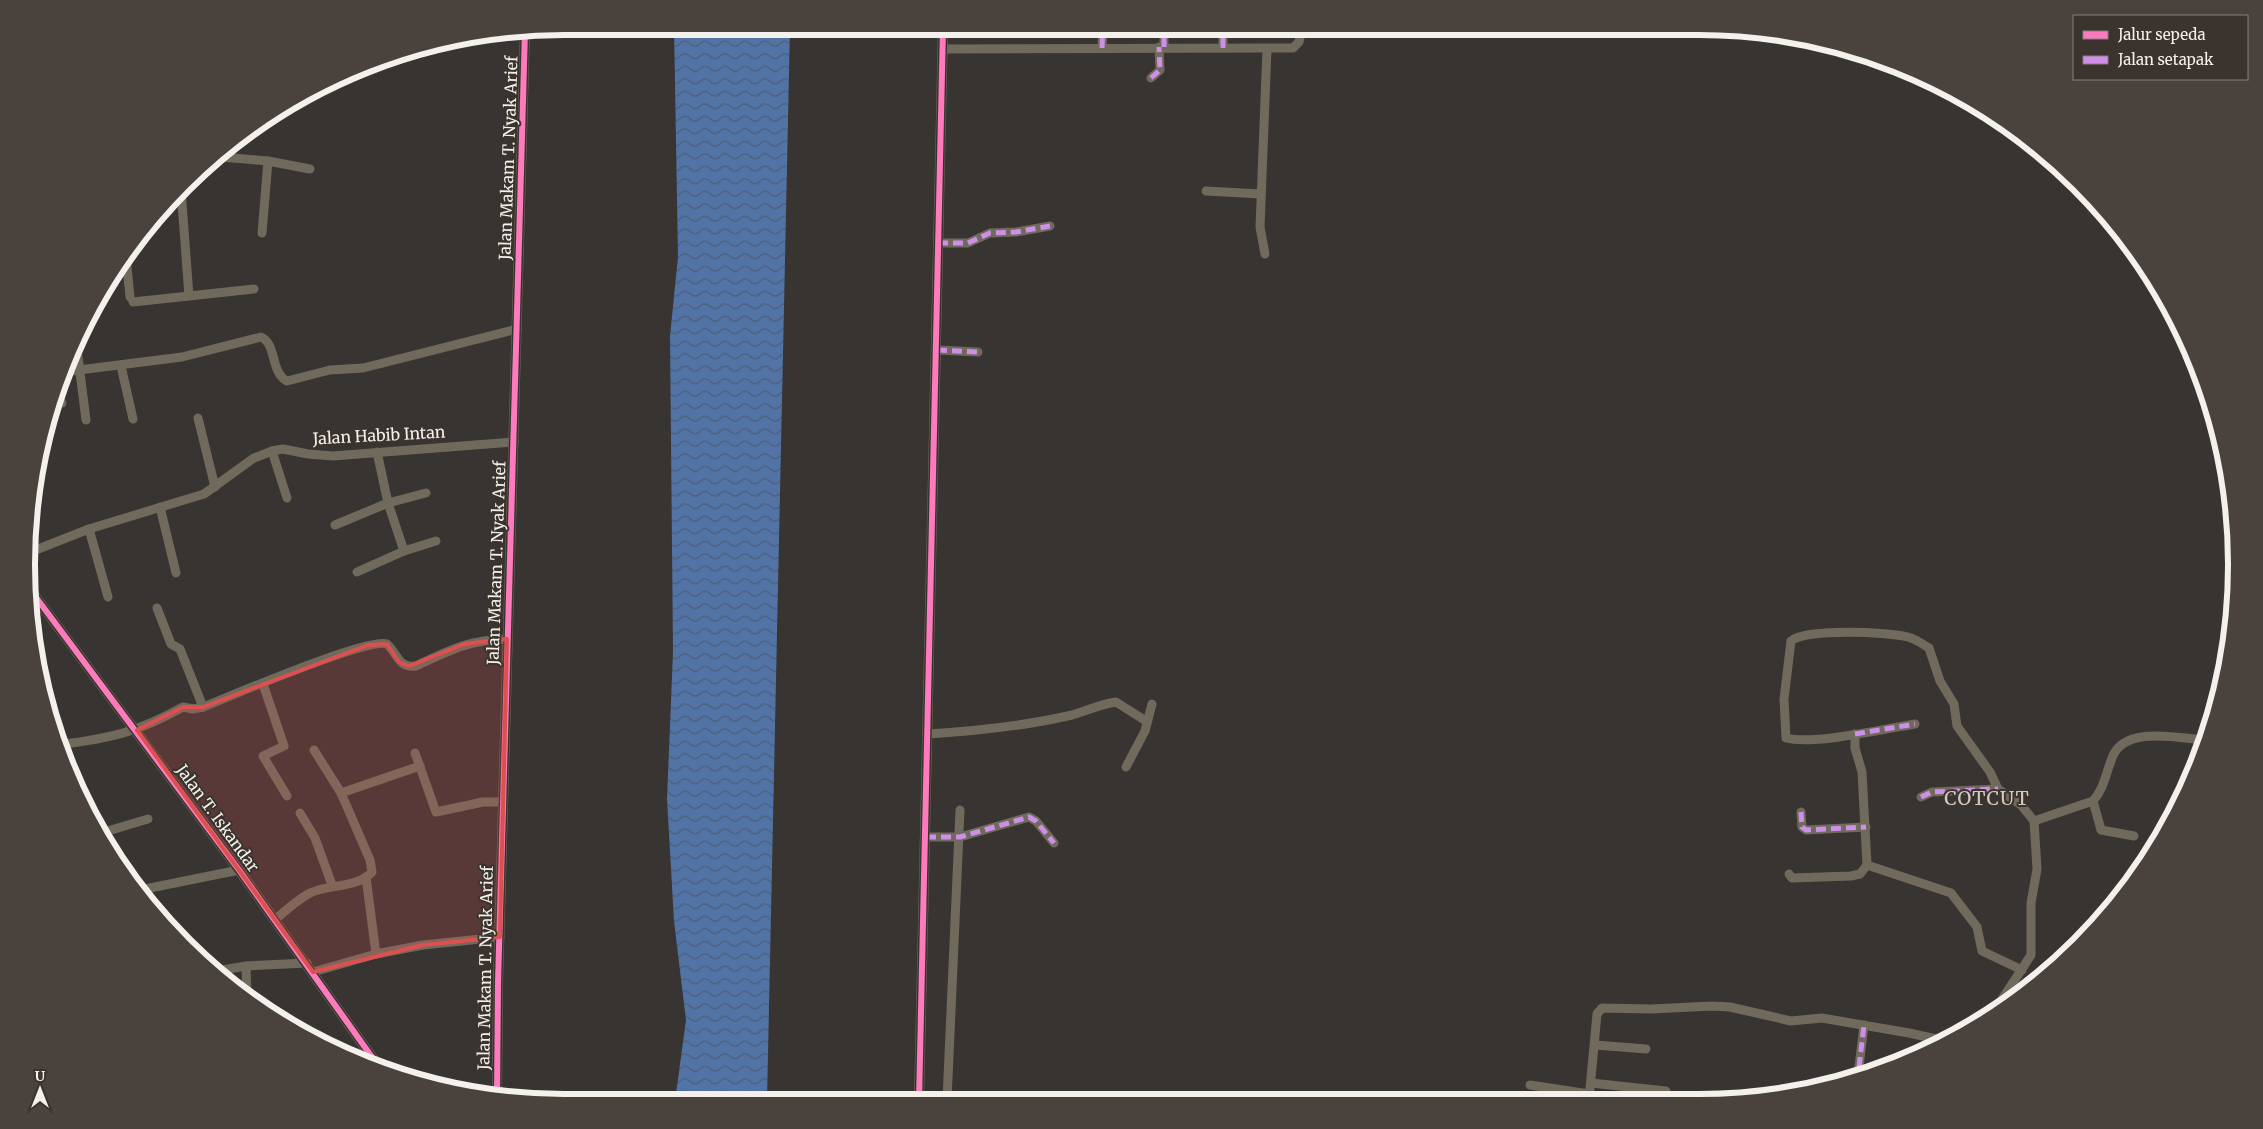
<svg xmlns="http://www.w3.org/2000/svg" width="2263" height="1129" font-family="Merriweather,serif">
<style>
.water{fill:url(#water-waves)}
.lines{fill:none;stroke-linecap:round;stroke-linejoin:round}
.minor{stroke:#706a5c;stroke-width:9}
.tertiary{stroke:#706a5c;stroke-width:10}
.quiet{stroke:#ce8fe9;stroke-width:5;stroke-dasharray:10 5;stroke-linecap:butt}
.cycleway-casing{stroke:#3b342e;stroke-width:9}
.cycleway{stroke:#fd7abc;stroke-width:6}
.marked{fill:#dc504f;fill-opacity:0.2;stroke:#dc504f;stroke-width:4;stroke-linejoin:round}
.labels{text-anchor:middle;stroke-width:4;stroke-linejoin:round;paint-order:stroke}
.street-label{font-size:16px;fill:#f4f0ec;stroke:#3b342e}
.quarter-label{font-size:19px;letter-spacing:1px;fill:#d2c9c3;stroke:#3b342e}
.rim{fill:none;stroke:#f4f0ec;stroke-width:6}
</style>
<defs>
<pattern id="water-waves" width="16" height="10" patternUnits="userSpaceOnUse" patternTransform="scale(1.25)"><rect width="16" height="10" fill="#5273a6"/><path d="M0 5q4-4 8 0t8 0" fill="none" stroke="#4e5e76"/></pattern>
</defs>
<rect width="100%" height="100%" fill="#383431"/>
<path class="water" d="M674,26H790L767,1101H675L686,1020L674,921L667,799L673,652L670,336L678,257Z"/>
<g class="lines">
<g class="minor">
<path d="M1164,47V27"/>
<path d="M1102,48L1103,27"/>
<path d="M1223,48V27"/>
<path d="M943,49L1293,48L1299,42L1302,27"/>
<path d="M1151,78L1160,70L1159,47"/>
<path d="M221,157L268,161L310,169"/>
<path d="M181,190L189,296"/>
<path d="M1206,191L1261,194"/>
<path d="M262,233L268,161"/>
<path d="M938,243H968L990,233L1016,232L1050,226"/>
<path d="M1265,254L1260,227L1267,49"/>
<path d="M126,257L130,297"/>
<path d="M133,302L254,289"/>
<path d="M76,341L86,420"/>
<path d="M937,350L978,352"/>
<path d="M121,366L133,419"/>
<path d="M63,372L182,357L261,337C277,344 270,372 287,381L330,370L363,368L517,329"/>
<path d="M54,403H62"/>
<path d="M198,418L215,487"/>
<path d="M272,451L287,498"/>
<path d="M377,452L388,503L404,551"/>
<path d="M160,507L176,573"/>
<path d="M335,525L388,503L426,493"/>
<path d="M89,529L108,597"/>
<path d="M28,553L89,529L204,494L254,458L272,451L283,449L308,454L333,456L514,442"/>
<path d="M357,572L404,551L436,541"/>
<path d="M157,608L171,644L180,649L203,707"/>
<path d="M263,684L284,746L263,756L287,796"/>
<path d="M1915,724C1883,729 1815,745 1786,738L1784,699L1791,641C1804,628 1890,632 1908,637C1916,639 1922,644 1929,648L1940,681L1954,704L1957,726L1990,772L1998,789L2021,805L2034,821"/>
<path d="M928,734C977,731 1025,726 1072,715C1087,711 1100,704 1116,702L1146,721"/>
<path d="M1855,734V748L1862,772L1867,865L1951,893L1977,927L1982,951L2022,970"/>
<path d="M58,745C111,738 136,733 183,707L193,709L203,707C231,696 368,637 387,644C398,654 398,668 416,666C450,650 468,640 507,639"/>
<path d="M314,750L341,793"/>
<path d="M415,753L436,812L483,802H503"/>
<path d="M1126,767L1145,731L1152,704"/>
<path d="M1921,797L1932,792L1998,789"/>
<path d="M2093,801L2101,830L2134,836"/>
<path d="M1801,812L1802,827L1806,830L1866,827"/>
<path d="M300,813L315,838L332,885"/>
<path d="M101,833L148,819"/>
<path d="M926,837H960L1029,817L1036,821L1054,843"/>
<path d="M1789,874L1792,878L1851,876L1860,874L1867,865"/>
<path d="M366,877L376,954"/>
<path d="M140,890L239,870"/>
<path d="M276,919C286,910 297,900 310,893C328,884 358,888 372,872L370,860L341,793L420,766"/>
<path d="M246,966L247,997"/>
<path d="M216,971L246,966L307,963"/>
<path d="M313,972L376,954L423,945L500,937"/>
<path d="M1995,1010L2031,955V903L2037,869L2034,821L2093,801C2104,789 2106,773 2112,758C2124,725 2178,738 2205,740"/>
<path d="M1595,1045L1646,1049"/>
<path d="M1859,1067L1864,1025"/>
<path d="M1591,1083L1666,1091"/>
<path d="M1530,1085L1589,1094"/>
<path d="M1589,1099L1597,1014L1602,1008L1651,1009L1712,1006L1730,1007L1791,1021L1822,1018L1909,1033L1941,1040"/>
<path d="M947,1100L960,810"/>
</g>
<g class="tertiary">
<path d="M29,588L239,870L379,1067"/>
<path d="M497,1096L498,983L525,30"/>
<path d="M919,1101L943,27"/>
</g>
<g class="quiet">
<path d="M1164,47V27"/>
<path d="M1102,48L1103,27"/>
<path d="M1223,48V27"/>
<path d="M1151,78L1160,70L1159,47"/>
<path d="M938,243H968L990,233L1016,232L1050,226"/>
<path d="M937,350L978,352"/>
<path d="M1855,734L1915,724"/>
<path d="M1921,797L1932,792L1998,789"/>
<path d="M1801,812L1802,827L1806,830L1866,827"/>
<path d="M926,837H960L1029,817L1036,821L1054,843"/>
<path d="M1859,1067L1864,1025"/>
</g>
<defs>
<g id="cycleway">
<path d="M29,588L239,870L379,1067"/>
<path d="M497,1096L498,983L525,30"/>
<path d="M919,1101L943,27"/>
</g>
</defs>
<use href="#cycleway" class="cycleway-casing"/>
<use href="#cycleway" class="cycleway"/>
</g>
<path class="marked" d="M507,639L500,937L423,945L313,972L137,730L183,707H203L368,645L387,644L399,662L409,666L464,644Z"/>
<g class="labels">
<g class="street-label">
<text transform="translate(508 158) rotate(-88)" y="6">Jalan Makam T. Nyak Arief</text>
<text transform="translate(379 435) rotate(-3)" y="6">Jalan Habib Intan</text>
<text transform="translate(496 563) rotate(-88)" y="6">Jalan Makam T. Nyak Arief</text>
<text transform="translate(218 818) rotate(54)" y="6">Jalan T. Iskandar</text>
<text transform="translate(485 968) rotate(-89)" y="6">Jalan Makam T. Nyak Arief</text>
</g>
<g class="quarter-label">
<text x="1987" y="805">COTCUT</text>
</g>
</g>
<path d="M0 0H2263V1129H0ZM564 35H1699A529 529 0 0 1 2228 564V565A529 529 0 0 1 1699 1094H564A529 529 0 0 1 35 565V564A529 529 0 0 1 564 35Z" fill="#4a433d" fill-rule="evenodd"/>
<path class="rim" d="M564 35H1699A529 529 0 0 1 2228 564V565A529 529 0 0 1 1699 1094H564A529 529 0 0 1 35 565V564A529 529 0 0 1 564 35Z"/>
<rect x="2073" y="15" width="175" height="65" fill="#3b342e" stroke="#857f7a"/>
<rect x="2083" y="31" width="25" height="8" fill="#fd7abc" stroke="#857f7a"/>
<text x="2118" y="40" font-size="15" fill="#f4f0ec">Jalur sepeda</text>
<rect x="2083" y="56" width="25" height="8" fill="#ce8fe9" stroke="#857f7a"/>
<text x="2118" y="65" font-size="15" fill="#f4f0ec">Jalan setapak</text>
<g transform="translate(40 1089)" stroke="#3b342e" stroke-width="4" paint-order="stroke">
<path d="M0-4L9 19L0 12L-9 19Z" fill="#f4f0ec"/>
<text y="-8" font-size="14" font-weight="bold" text-anchor="middle" fill="#f4f0ec">U</text>
</g>
</svg>
